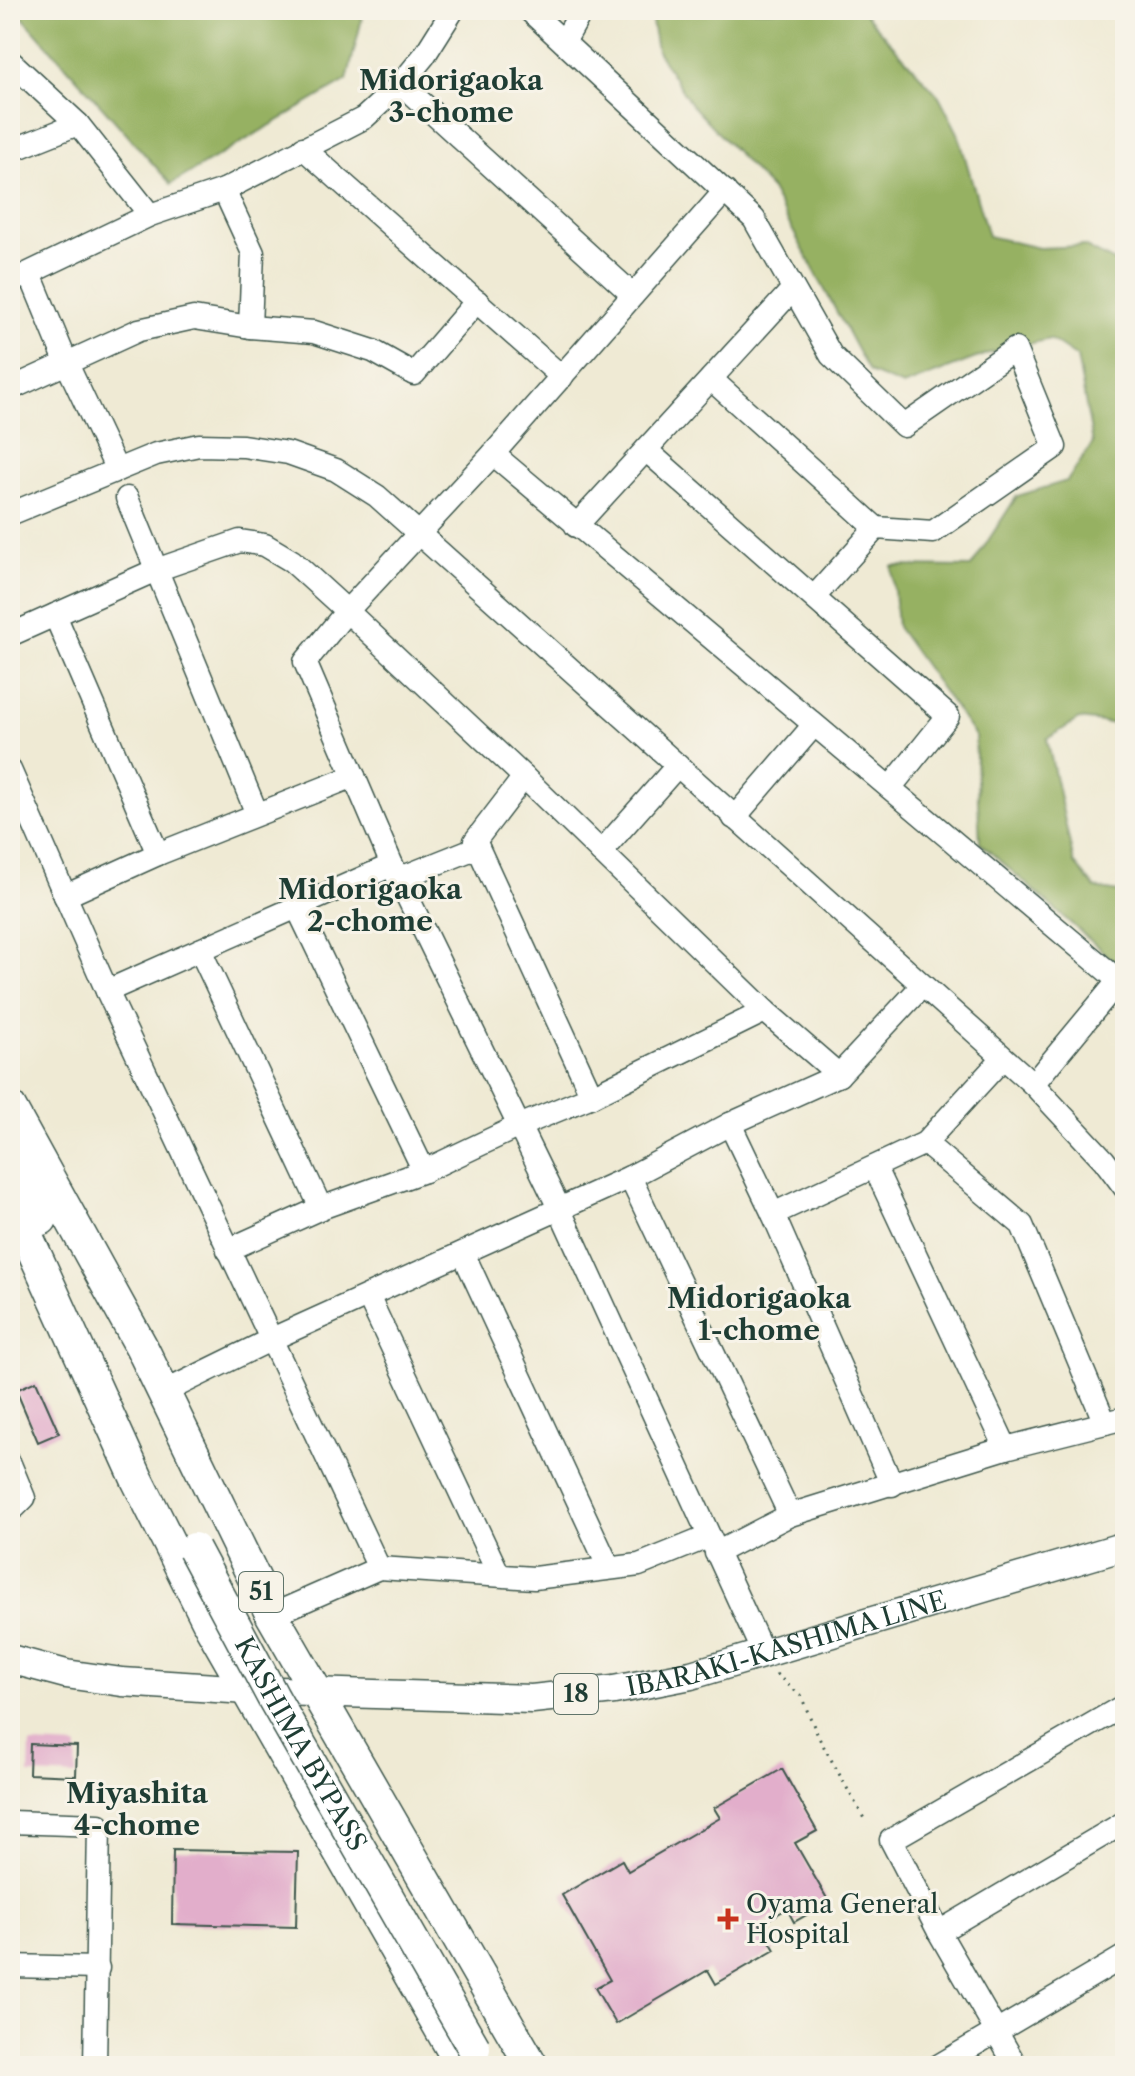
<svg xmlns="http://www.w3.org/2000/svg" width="1135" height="2076" font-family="'Libre Caslon Text',serif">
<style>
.forest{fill:#96b162;stroke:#5a774b;stroke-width:2}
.building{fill:#e2aecb}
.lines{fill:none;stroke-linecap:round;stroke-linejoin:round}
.minor-casing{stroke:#3e574c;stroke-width:25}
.major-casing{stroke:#3e574c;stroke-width:31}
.highway-casing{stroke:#3e574c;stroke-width:35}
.path{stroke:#3e574c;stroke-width:3;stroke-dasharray:2 6;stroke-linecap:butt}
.minor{stroke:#fff;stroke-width:22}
.major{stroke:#fff;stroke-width:28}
.highway{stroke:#fff;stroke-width:32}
.highway-bridge-casing{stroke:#3e574c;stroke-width:35;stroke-linecap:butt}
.highway-bridge{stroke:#fff;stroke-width:32}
.poi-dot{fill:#c8321e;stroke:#f7f3e8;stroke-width:3}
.labels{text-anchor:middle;stroke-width:6;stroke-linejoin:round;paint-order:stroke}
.shield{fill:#f7f3e8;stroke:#60746a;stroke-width:2}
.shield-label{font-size:24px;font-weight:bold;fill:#1f3d34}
.street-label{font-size:26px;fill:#1f3d34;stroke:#f7f3e8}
.poi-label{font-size:26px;fill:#1f3d34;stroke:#f7f3e8;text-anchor:start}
.neighbourhood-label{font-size:28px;font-weight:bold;fill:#1f3d34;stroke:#f7f3e8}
</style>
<rect width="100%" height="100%" fill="#f7f3e8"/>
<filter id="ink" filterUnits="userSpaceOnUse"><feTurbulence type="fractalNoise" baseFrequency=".0125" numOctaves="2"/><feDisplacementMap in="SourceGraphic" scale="16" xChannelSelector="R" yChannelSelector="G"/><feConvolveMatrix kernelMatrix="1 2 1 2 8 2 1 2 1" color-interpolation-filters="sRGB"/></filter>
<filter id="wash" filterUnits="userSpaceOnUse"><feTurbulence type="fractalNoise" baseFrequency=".006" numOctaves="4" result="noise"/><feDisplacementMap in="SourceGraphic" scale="32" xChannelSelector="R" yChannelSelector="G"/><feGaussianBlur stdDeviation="1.8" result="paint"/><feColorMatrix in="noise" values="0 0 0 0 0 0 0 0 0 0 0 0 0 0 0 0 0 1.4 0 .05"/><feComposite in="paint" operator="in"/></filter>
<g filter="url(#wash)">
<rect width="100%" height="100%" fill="#efead4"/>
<g class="forest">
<path d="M16,10H364L347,80L171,184Z"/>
<path d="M650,10H861L939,96L958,133L988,236L1039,248L1084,246L1118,264L1125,262V725L1079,719L1047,739L1074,863L1095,888L1125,893V964H1117L980,843L975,736L897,627L892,566L971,567L1017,496L1067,481L1093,443L1077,357L1050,339L989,353L903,386L869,372L770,188L690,103L657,51Z"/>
</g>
<g id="blocks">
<g class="building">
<path d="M36,1381L59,1433L38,1442L16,1390Z"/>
<path d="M30,1744L77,1746L76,1776L29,1774Z"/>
<path d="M782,1769L817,1831L795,1843L829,1902L794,1922L787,1909L760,1924L775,1950L716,1984L708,1970L616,2024L595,1988L610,1980L562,1895L622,1860L628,1871L720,1818L714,1808Z"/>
<path d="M173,1850L298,1852L296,1927L172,1924Z"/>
</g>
</g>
</g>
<g filter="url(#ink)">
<use href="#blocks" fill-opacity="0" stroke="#3e574c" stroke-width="2"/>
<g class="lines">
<defs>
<g id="minor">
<path d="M529,10L754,219L831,355L904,426L1015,349L1055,447L933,532L876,528L815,596"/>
<path d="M564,42L582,10"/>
<path d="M10,61L78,124L150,215"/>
<path d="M401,84L633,295"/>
<path d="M303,148L562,377"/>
<path d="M10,151L78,124"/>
<path d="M224,190L253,253L250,327"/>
<path d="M725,191L493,454L347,611L305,662L392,865L559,1208L763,1653"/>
<path d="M30,274L67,364L117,470"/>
<path d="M10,282L150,215L224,190L364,118L401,84L424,56L453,10"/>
<path d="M711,379L876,528"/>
<path d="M10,389L139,330L194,318L250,327L314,332L373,351L414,374L477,301"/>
<path d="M646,450L948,716L890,788"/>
<path d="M493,454L1125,986"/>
<path d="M127,498L257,814"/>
<path d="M10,514L156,454L199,445L243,446L288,453L336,470L377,496L1033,1084L1104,1160L1125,1188"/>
<path d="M576,526L793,289"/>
<path d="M55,615L158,854"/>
<path d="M10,635L156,570L240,541L265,545L292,561L347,611L524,777L765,1011L839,1075"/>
<path d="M10,770L107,991L379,1568L272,1615"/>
<path d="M524,777L475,841L592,1096"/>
<path d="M734,818L814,725"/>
<path d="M601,852L677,766"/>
<path d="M398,879L478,847"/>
<path d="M65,896L158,854L354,776"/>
<path d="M297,907L424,1171"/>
<path d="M200,950L321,1208"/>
<path d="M107,991L392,865"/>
<path d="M1033,1084L1125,973"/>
<path d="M730,1124L773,1214L892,1485"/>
<path d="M925,1143L1022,1225L1105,1423"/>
<path d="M875,1168L1006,1448"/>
<path d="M630,1177L790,1515"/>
<path d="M773,1214L925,1143L1002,1059"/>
<path d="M228,1250L321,1208L424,1171L519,1126L592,1096L765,1011"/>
<path d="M463,1253L609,1568"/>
<path d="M368,1296L499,1575"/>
<path d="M164,1392L272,1339L630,1177L730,1124L839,1075L922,986"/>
<path d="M10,1464L24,1498L15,1507H10"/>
<path d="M716,1553L790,1515L1006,1448L1125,1418"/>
<path d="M379,1568L534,1578L639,1565L708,1537"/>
<path d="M10,1822L99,1825L95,2066"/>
<path d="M939,1932L1125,1822"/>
<path d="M10,1966L98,1968"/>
<path d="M938,2066L1125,1956"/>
<path d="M1016,2066L939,1932L891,1840L1125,1705"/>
</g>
<g id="major">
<path id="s1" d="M10,1659L66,1674L122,1682L247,1690L532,1699L614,1690L691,1675L1125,1546"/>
</g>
<g id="highway">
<path d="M10,1108L141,1346L272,1615L532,2066"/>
<path d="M10,1153L41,1219"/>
<path d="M10,1199L137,1479L211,1627L462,2066"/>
</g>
</defs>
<use href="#minor" class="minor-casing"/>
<use href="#major" class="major-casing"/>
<use href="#highway" class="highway-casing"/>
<path class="path" d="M776,1674L801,1696L819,1738L866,1822"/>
<use href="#minor" class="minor"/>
<use href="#major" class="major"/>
<use href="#highway" class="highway"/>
<defs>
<g id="highway-bridge">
<path id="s2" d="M194,1549L274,1699L474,2048"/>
</g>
</defs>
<use href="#highway-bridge" class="highway-bridge-casing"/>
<use href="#highway-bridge" class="highway-bridge"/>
</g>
</g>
<path class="poi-dot" d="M724 1907h8v8h8v8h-8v8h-8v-8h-8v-8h8z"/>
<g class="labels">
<g class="shield">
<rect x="239" y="1572" width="44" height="40" rx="6"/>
<rect x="554" y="1674" width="44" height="40" rx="6"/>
</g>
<g class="shield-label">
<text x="261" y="1600">51</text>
<text x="576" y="1702">18</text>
</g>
<g class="street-label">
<text dy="9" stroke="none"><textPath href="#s1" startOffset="786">IBARAKI-KASHIMA LINE</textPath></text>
<text dy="9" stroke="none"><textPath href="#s2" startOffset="222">KASHIMA BYPASS</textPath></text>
</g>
<g class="poi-label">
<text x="746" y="1913">Oyama General<tspan x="746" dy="30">Hospital</tspan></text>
</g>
<g class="neighbourhood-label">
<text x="451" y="90">Midorigaoka<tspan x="451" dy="32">3-chome</tspan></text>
<text x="370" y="899">Midorigaoka<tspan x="370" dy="32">2-chome</tspan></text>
<text x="759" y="1308">Midorigaoka<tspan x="759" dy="32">1-chome</tspan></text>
<text x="137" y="1803">Miyashita<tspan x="137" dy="32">4-chome</tspan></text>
</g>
</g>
<rect width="1135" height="2076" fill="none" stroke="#f7f3e8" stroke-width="40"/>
</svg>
